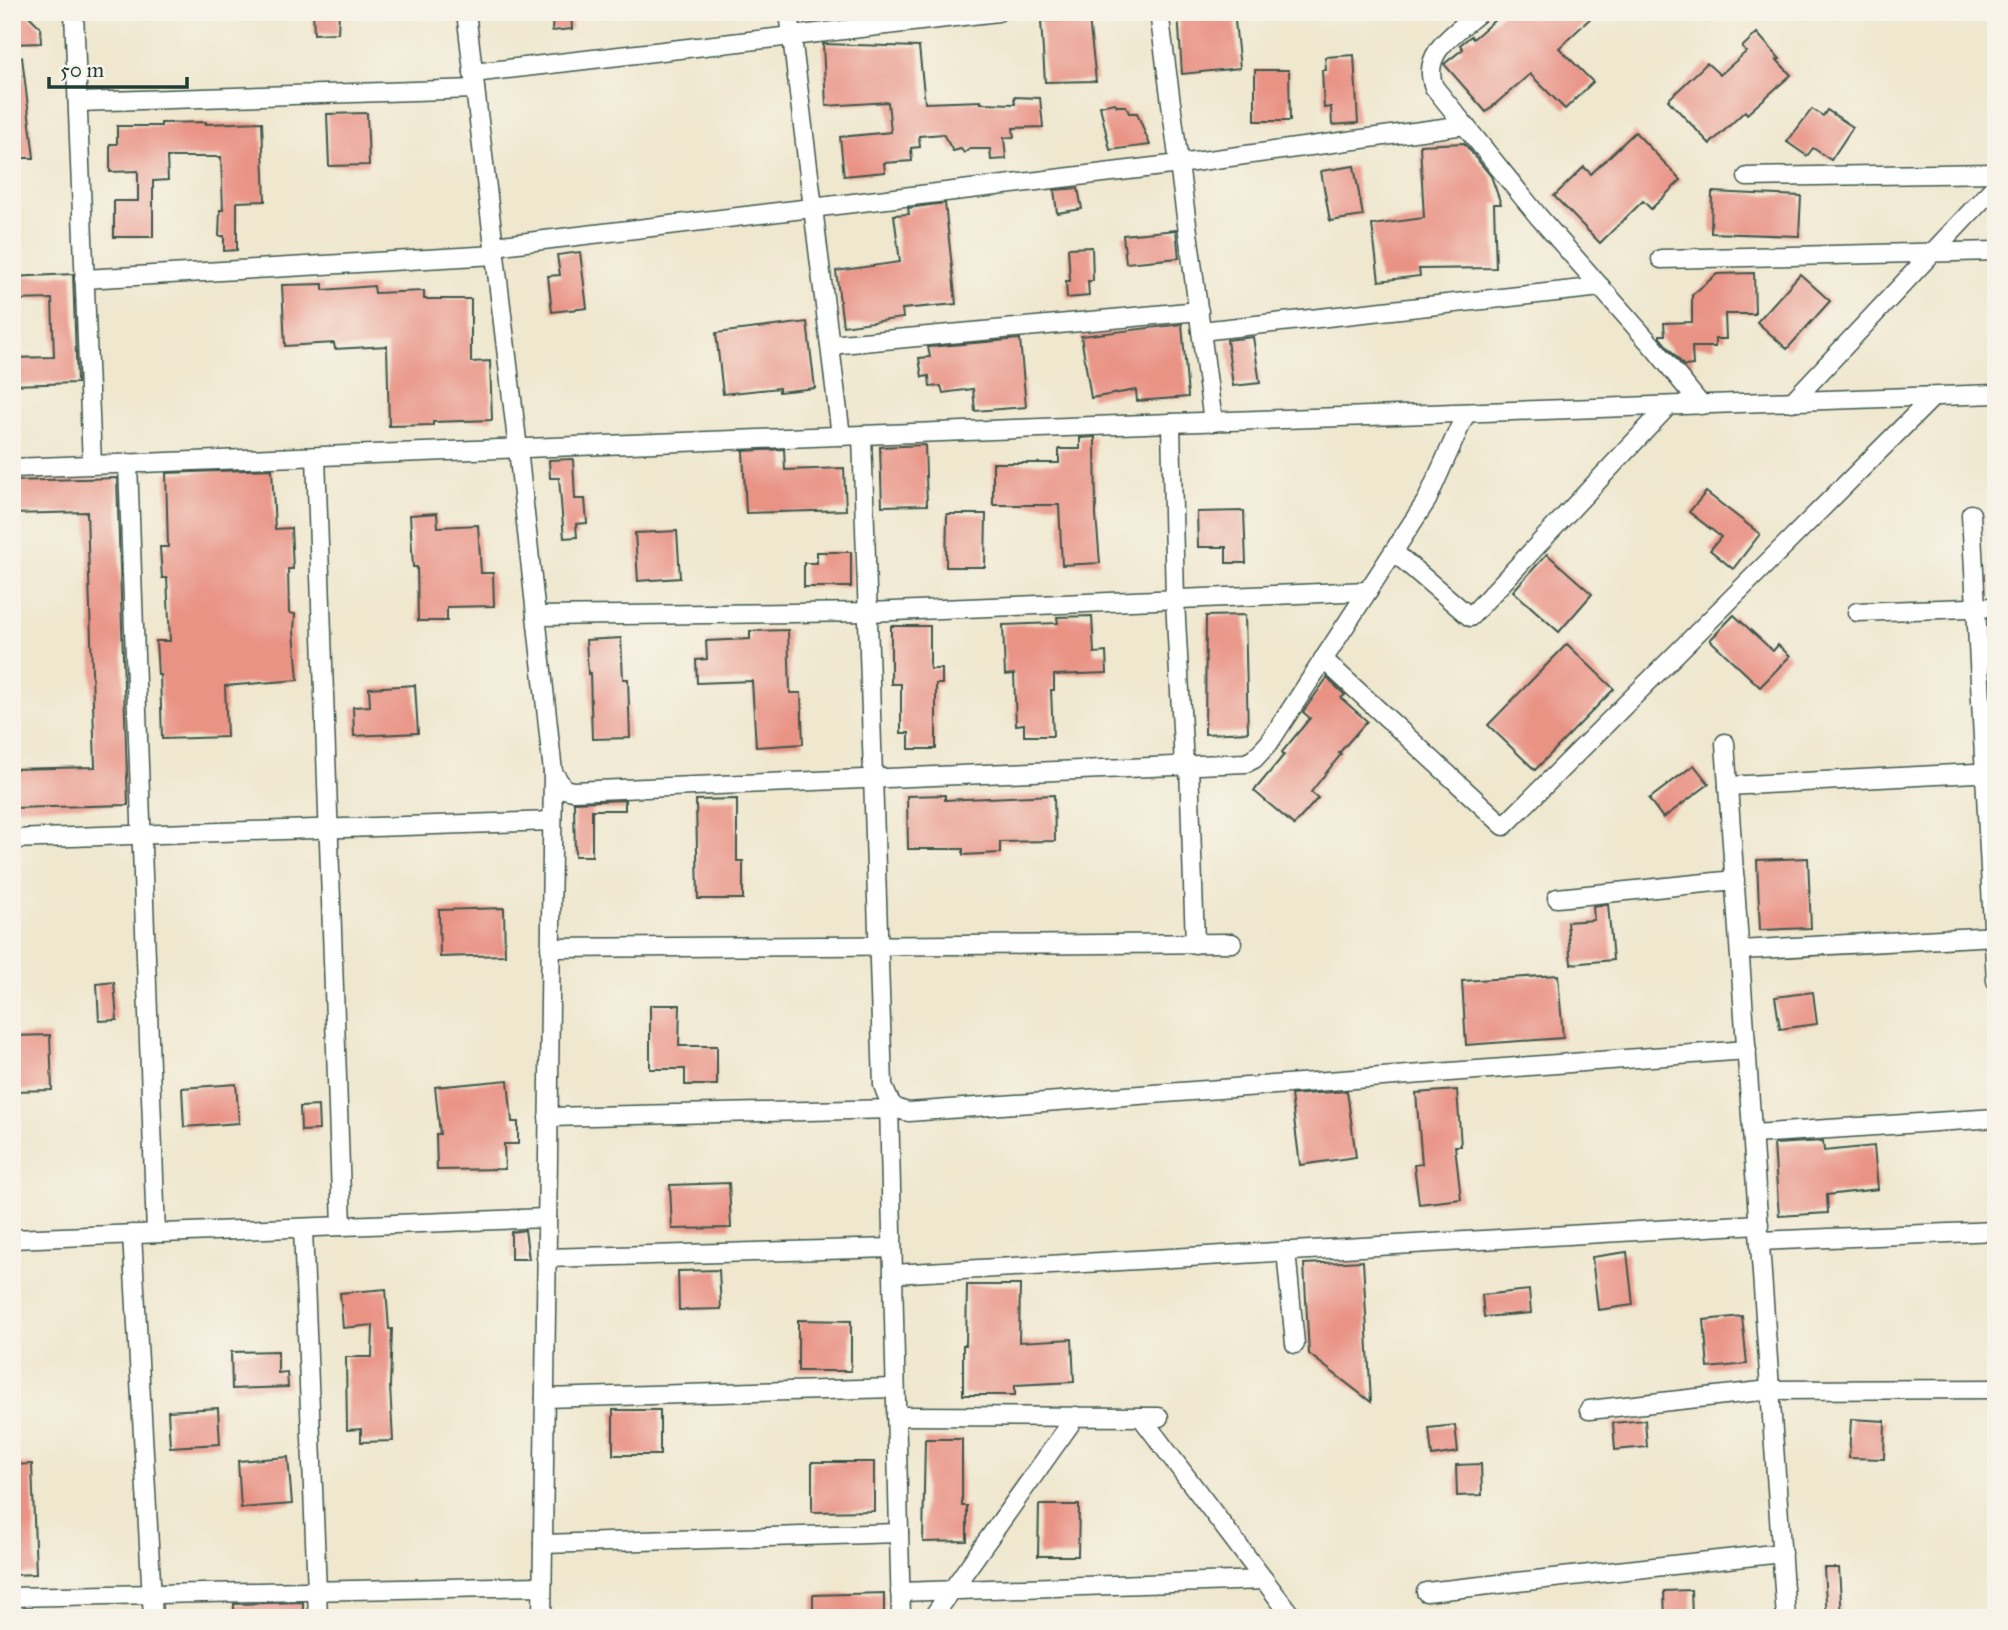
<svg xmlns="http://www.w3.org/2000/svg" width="2008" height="1630" font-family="'IM FELL Great Primer',serif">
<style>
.building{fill:#e99385}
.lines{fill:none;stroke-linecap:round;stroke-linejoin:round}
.minor-casing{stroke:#3e564b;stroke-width:21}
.minor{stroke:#fff;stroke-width:18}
</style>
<rect width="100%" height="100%" fill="#f7f3e8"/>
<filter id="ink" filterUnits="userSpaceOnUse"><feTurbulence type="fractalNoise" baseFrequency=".0143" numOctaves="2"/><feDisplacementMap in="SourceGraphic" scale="14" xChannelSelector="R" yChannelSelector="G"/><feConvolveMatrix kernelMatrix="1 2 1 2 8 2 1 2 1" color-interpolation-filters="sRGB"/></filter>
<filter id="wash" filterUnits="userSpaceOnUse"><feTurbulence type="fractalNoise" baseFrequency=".00686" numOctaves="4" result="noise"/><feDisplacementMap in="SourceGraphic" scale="28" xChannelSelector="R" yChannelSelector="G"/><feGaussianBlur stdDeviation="1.57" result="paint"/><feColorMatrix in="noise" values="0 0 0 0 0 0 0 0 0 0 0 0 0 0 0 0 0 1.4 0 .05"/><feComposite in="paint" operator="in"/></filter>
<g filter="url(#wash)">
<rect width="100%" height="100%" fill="#efe7ce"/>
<g id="blocks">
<g class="building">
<path d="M12,12H25L40,27L41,43L12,44Z"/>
<path d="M313,12H339L338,33L314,34Z"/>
<path d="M553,12H571L572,29L552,31Z"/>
<path d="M1178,12H1234L1240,68L1182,74Z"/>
<path d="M1504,12H1597L1559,48L1593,82L1565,109L1530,74L1486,112L1444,64L1463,49L1460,45L1471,36L1473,39Z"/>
<path d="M1089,19L1096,81L1045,82L1041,21Z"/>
<path d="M1757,33L1780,59L1777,60L1791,75L1747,114L1745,111L1710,144L1668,100L1707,63L1720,75L1746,52L1742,47Z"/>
<path d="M823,44L919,47L925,103L981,101V103L1015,104L1014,97L1040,98L1043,127L1013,128L1014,137L1004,138L1006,159L991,160L990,149H970L964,153L961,149L953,151L943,134L919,136L920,147L911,148L912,161L884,163L885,172L844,176L840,137L891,132L888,102L826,106Z"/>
<path d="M1354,55L1358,123L1332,125L1331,107L1324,108L1322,70H1326L1325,57Z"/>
<path d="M12,57H22L34,158H12Z"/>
<path d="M1255,70H1289L1290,121H1255Z"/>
<path d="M1115,103L1117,106H1126L1129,113H1137L1150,145L1110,150L1100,106Z"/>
<path d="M1812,109L1823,116L1827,110L1853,127L1831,160L1813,148L1807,156L1787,142Z"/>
<path d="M367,113L369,165L329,166L327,114Z"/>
<path d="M206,122V124L262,122L265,201L237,202V250L224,251V236H219L220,210H223L221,157H167L168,180L153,181V237H114V201H138V171L110,172V144H117V126H161V123Z"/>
<path d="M1635,132L1681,180L1651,209L1643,201L1600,243L1554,196L1584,167L1591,174Z"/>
<path d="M1464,143L1491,176L1501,204H1494L1496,268L1419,269L1420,276L1379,281L1372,225L1424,218L1420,145Z"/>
<path d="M1354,166L1363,216L1330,221L1321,171Z"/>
<path d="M1078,188L1082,209L1057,213L1054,190Z"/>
<path d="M1712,192L1801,196L1799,236L1711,233Z"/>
<path d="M945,203L956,304L902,309L903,318L843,326L836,271L900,262L894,215L909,214L908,208Z"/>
<path d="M1176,230L1179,258L1126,263L1123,235Z"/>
<path d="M1092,247L1093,281H1088L1089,296L1067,298L1066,281H1070L1068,248Z"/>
<path d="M580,252L587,308L552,312L548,276L560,275L557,255Z"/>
<path d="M1754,273L1755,314H1725L1726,339H1715V347H1692L1693,365L1684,366L1660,338V335H1665L1664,323L1692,322V295L1717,274Z"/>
<path d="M73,274L77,383L12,385V358L54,357L52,299L12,300V277Z"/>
<path d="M1800,274L1830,301L1787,349L1757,322Z"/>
<path d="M323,284V290L374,286L375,293L424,291V299H471V362L490,361L492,420L433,422V425L389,426L387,346L335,349L334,343L285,346L282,285Z"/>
<path d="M807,322L815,388L779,392V388L723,394L716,333Z"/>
<path d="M1182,324L1188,397L1137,401L1136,390L1091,398L1081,336Z"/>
<path d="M1253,337L1260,383L1233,386L1227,340Z"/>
<path d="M1020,339L1026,407L975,411L973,389L943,393L941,386L930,387L929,376L922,377L919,358L930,357L928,347Z"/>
<path d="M1095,437L1096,515L1100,563L1062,565L1059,505H993V463H1059V449H1080V438Z"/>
<path d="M925,445L927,505L882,506L880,447Z"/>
<path d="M784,449L785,470L844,468L846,510L746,513L743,451Z"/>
<path d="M573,459L575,499H585L587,523L576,524L577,537L564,538L559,478H550L549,460Z"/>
<path d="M272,469L275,529L291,528L293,569H288L289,613L295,614L294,631L298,680L225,686L227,737L162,739L160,675H158L156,641H170L167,578H162L160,547H168L166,473Z"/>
<path d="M117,478L128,805L12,808V769L95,767L87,512L12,514V481Z"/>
<path d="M1706,492L1760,534L1733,569L1710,550L1721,537L1689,512Z"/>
<path d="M1244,511L1246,563H1226V547H1198L1197,512Z"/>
<path d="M437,513L438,527L478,525L481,573H493L494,606L447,607V621H418L417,567H413L410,515Z"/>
<path d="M947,514H986L985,567H946Z"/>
<path d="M677,531L680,578L638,581L635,533Z"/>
<path d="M817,552H851V587H804V563H817Z"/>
<path d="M1547,554L1592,594L1559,632L1513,591Z"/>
<path d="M1245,615L1248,732L1205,734L1206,616Z"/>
<path d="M1734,615L1773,651L1778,645L1790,656L1760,687L1710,640Z"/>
<path d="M1092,616L1094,653L1106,652L1107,673L1054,675V690H1051L1053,736H1024V724L1016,725L1014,674L1005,675L1003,625L1058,623L1057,617Z"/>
<path d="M891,626H930V669H942V684H936V749H909V733H901V684H891Z"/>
<path d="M788,630L790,693H801L803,744L756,747L752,681L697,683L696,660L707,659L706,641L750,639V631Z"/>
<path d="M621,638L623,679H628L630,738L592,739L590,673L588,674L586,640Z"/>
<path d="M1567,644L1614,689L1535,770L1488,725Z"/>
<path d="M1327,678L1345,695L1341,698L1367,721L1339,753L1341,754L1311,792L1318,798L1294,825L1254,791L1284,755L1282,752L1310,718L1303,712Z"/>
<path d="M415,685L418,733L354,736L353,707L370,706L369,688Z"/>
<path d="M1694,765L1709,784L1663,818L1649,799Z"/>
<path d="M945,795V800L1054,795L1055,841L1000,842V853L963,855V849H908L907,796Z"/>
<path d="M737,799V861H743V899H698L696,800Z"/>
<path d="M625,800V810H592V856H575L574,802Z"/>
<path d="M1808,858L1811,928L1760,930L1757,860Z"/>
<path d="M1608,904L1613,960L1571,964L1567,922L1594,920L1593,906Z"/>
<path d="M504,908L505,955L440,957L439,910Z"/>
<path d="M1558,975L1563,1038L1466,1045L1462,981Z"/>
<path d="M114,982L117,1020L99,1021L97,984Z"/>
<path d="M1813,992L1817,1024L1780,1029L1775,997Z"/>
<path d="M650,1005H680L679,1046H717V1085H685V1069H650Z"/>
<path d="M50,1035L52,1090L12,1091V1036Z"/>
<path d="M508,1080L512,1122H518V1144H504L505,1169L437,1170L436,1134H440L435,1087Z"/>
<path d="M236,1084L239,1123L184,1127L182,1088Z"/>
<path d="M1457,1090L1461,1146H1455L1461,1199L1419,1204L1414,1165L1422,1164L1416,1093Z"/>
<path d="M1347,1091L1356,1157L1300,1165L1291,1095Z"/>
<path d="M318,1106L319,1130L301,1131L300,1107Z"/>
<path d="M1823,1141L1824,1151L1874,1146L1878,1189L1827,1195L1828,1213L1779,1216L1774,1144Z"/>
<path d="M729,1183L731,1228L672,1229L670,1185Z"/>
<path d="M525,1230L529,1259H511V1232Z"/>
<path d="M1627,1252L1633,1305L1598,1310L1592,1257Z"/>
<path d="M1363,1261L1371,1402L1309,1354L1304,1264Z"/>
<path d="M719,1270L721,1309L679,1310L678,1271Z"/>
<path d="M967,1285H1020L1019,1342L1072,1339L1074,1382L1015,1385V1395H963V1345H966Z"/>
<path d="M386,1289L389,1329H392L390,1386L393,1441L361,1442V1429L347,1430L346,1357H372L373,1325L343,1328L340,1293Z"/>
<path d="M1529,1290L1531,1313L1484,1317L1482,1295Z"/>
<path d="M1742,1316L1747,1364L1708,1368L1704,1320Z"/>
<path d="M798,1320L851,1321V1371H798Z"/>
<path d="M278,1351V1373L287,1372L288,1387L232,1389L231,1352Z"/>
<path d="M218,1408L220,1444L170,1447L168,1411Z"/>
<rect x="613" y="1410" width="47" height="45"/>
<path d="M1851,1419L1885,1421L1884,1459L1849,1458Z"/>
<path d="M1645,1420L1647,1447L1615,1450L1613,1423Z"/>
<path d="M1455,1425L1458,1452L1432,1456L1429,1428Z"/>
<path d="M925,1439H962V1506H967V1541L923,1542Z"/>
<path d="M288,1457L292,1504L241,1508L238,1461Z"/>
<path d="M812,1462H874V1511L812,1512Z"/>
<path d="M32,1464L36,1574L12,1575V1465Z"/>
<path d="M1481,1464L1482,1495L1457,1496L1456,1465Z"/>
<path d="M1039,1505H1079L1078,1556H1038Z"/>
<path d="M1824,1568H1839L1842,1618H1827Z"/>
<path d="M1691,1590L1692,1618H1665L1664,1591Z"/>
<path d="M884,1593V1618H813V1595Z"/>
<path d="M303,1602V1618H234V1604Z"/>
</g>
</g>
</g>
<g filter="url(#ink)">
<use href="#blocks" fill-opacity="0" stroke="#3e564b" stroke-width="2"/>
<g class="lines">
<defs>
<g id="minor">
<path d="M74,12L92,465"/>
<path d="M466,12L518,449L553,772L564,789L573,791L1246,763L1254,759L1269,743L1427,500L1466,413"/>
<path d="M789,12L841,436"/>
<path d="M1159,12L1213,422"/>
<path d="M1480,12C1457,32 1420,52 1434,87L1538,216L1656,350L1701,405"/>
<path d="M473,73L998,12"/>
<path d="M78,102L475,89"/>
<path d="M1747,177L1996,173"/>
<path d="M494,246L1179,164L1465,125"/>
<path d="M1661,259L1996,251"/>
<path d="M84,279L495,255"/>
<path d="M1201,331L1601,287"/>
<path d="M830,345L1199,311"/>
<path d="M1792,402L1996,185"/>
<path d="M1171,423L1175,601L1184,765"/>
<path d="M862,435L883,1085C889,1102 891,1109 909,1112L1747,1050"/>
<path d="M316,457L342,1226"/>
<path d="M128,463L156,1233"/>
<path d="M12,468L1171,423L1996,394"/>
<path d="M1971,514L1996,981"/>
<path d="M1394,552L1470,617L1668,406"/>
<path d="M1857,612L1996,607"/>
<path d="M536,616L869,612L1368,591"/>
<path d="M1323,659L1504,826L1933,397"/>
<path d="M1725,743L1786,1618"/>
<path d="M1189,765L1195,944"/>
<path d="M1728,786L1994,772"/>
<path d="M12,839L552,821"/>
<path d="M1557,898L1735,880"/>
<path d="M550,948L1232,943"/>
<path d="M1740,950L1996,936"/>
<path d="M889,1103L901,1618"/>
<path d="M548,1117L894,1109"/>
<path d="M1753,1134L1996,1118"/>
<path d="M303,1228L318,1618"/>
<path d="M132,1234L153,1618"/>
<path d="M12,1239L547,1218"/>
<path d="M1760,1241L1996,1231"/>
<path d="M1286,1251L1295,1344"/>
<path d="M546,1258L892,1248"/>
<path d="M893,1274L1759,1224"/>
<path d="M545,1398L895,1388"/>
<path d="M1589,1410L1770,1390L1996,1389"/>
<path d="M896,1416L1159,1417"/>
<path d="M1141,1417L1293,1618"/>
<path d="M543,1544L899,1533"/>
<path d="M900,1592L1264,1580"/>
<path d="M1426,1592L1782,1553"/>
<path d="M12,1597L542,1586"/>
<path d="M542,1618L553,772"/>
<path d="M932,1618L1076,1416"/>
</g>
</defs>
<use href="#minor" class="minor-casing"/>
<use href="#minor" class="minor"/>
</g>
</g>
<rect width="2008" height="1630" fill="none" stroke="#f7f3e8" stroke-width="42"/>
<path d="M49 77v10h138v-10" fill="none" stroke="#1f3d34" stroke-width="3.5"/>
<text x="60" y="77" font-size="21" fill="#1f3d34" stroke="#f7f3e8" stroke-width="5" paint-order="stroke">50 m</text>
</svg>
